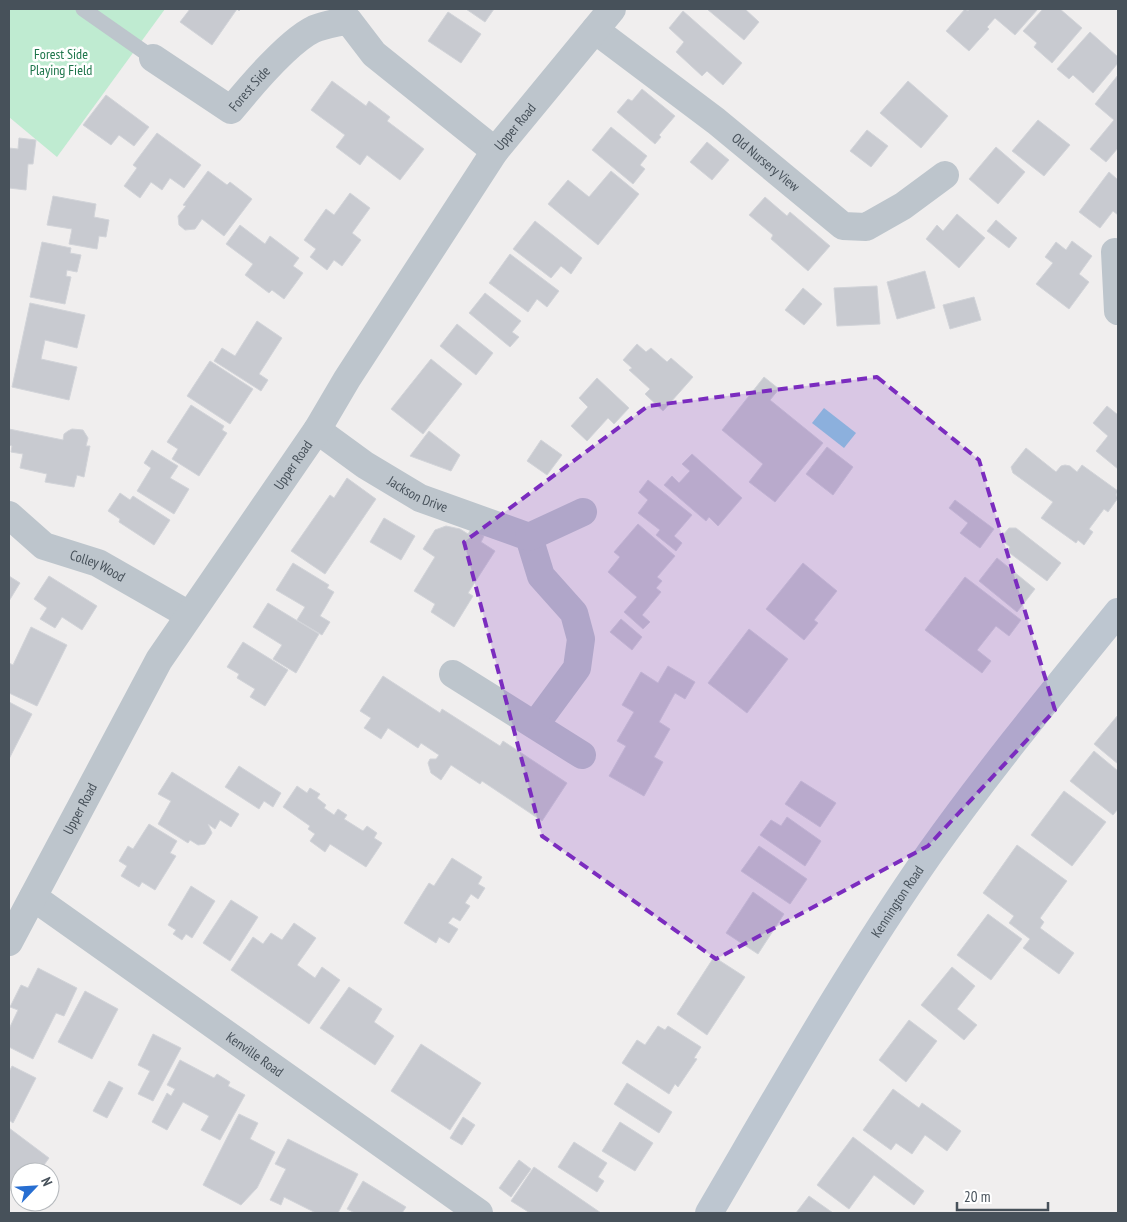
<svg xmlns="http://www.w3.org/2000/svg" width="1127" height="1222" font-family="'PT Sans Narrow',sans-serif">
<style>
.green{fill:#bfebd1}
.water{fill:#90d1e5}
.building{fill:#c8cad0;stroke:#d2d4d9}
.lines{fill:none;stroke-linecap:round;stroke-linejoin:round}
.lane{stroke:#bdc5cc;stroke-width:15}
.street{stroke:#bdc5cc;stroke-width:28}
.secondary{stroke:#bdc6d0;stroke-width:28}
.marked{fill:#7b2cbf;fill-opacity:0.2;stroke:#7b2cbf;stroke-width:4;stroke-dasharray:10 6;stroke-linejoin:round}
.labels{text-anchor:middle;stroke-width:5;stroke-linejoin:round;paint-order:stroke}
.park-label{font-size:14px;fill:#1e754b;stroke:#fff}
.street-label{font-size:14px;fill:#47515a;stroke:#fff}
</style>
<rect width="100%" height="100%" fill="#f0eeee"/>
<path class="green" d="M9,9H165L57,157L9,117Z"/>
<path class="water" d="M824,408L856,433L844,448L812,423Z"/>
<g class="building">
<path d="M190,9H241L239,11L237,9L212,45L180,22Z"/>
<path d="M466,9H494L485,22Z"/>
<path d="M707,9H745L759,22L744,40Z"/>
<path d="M965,9L968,11L969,9H1038L1015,35L995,18L987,27L989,29L969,51L946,31Z"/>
<path d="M1043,9H1060L1082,28L1052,63L1034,47L1037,43L1023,31Z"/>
<path d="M683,11L742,63L723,85L707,71L702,76L676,52L684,42L669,28Z"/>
<path d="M448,12L481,34L461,63L428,41Z"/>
<path d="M1090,32L1118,57V63L1093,93L1073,75L1069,79L1057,69Z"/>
<path d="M1118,75V148L1106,162L1090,149L1114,120L1095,104Z"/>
<path d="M332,81L366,106L369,101L390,117L387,121L424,149L400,180L367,155L360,165L336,147L345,135L311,110Z"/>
<path d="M908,81L948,116L921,148L880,113Z"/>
<path d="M642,89L675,116L659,135L661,137L655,144L617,112L628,99L632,101Z"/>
<path d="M106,95L149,127L134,146L119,135L111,145L83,125Z"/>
<path d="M1038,120L1070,145L1044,176L1012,151Z"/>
<path d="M611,127L647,156L640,165L645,169L633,184L592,150Z"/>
<path d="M867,130L888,146L871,167L850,151Z"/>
<path d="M157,133L201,165L184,188L170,178L162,190L151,182L140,198L124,186L137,168L133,165Z"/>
<path d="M19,138L36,140L33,164H28L26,190L9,188V148L18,149Z"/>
<path d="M707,142L729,160L712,180L690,162Z"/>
<path d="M996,147L1025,172L998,204L969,179Z"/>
<path d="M208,171L227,185L230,182L252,199L224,236L202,219L195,229L185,230L179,225L178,216L186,206L183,205Z"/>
<path d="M611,171L639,194L598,245L548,204L568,180L589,197Z"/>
<path d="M1109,172L1118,180V215L1113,211L1100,228L1079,212Z"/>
<path d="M350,193L370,208L352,233L361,240L342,266L334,260L327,270L310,257L316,249L304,240L326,209L334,215Z"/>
<path d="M53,196L96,204L94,217L109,220L106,237L99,236L97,249L69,244L72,229L47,225Z"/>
<path d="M765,197L787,216L790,212L830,246L808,271L771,239L773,235L749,215Z"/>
<path d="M957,214L985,238L959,268L926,239L937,225L943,231Z"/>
<path d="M996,220L1017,238L1009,248L987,231Z"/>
<path d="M535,221L582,258L571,274L561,266L551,278L513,249Z"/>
<path d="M240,225L265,244L270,236L299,258L293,266L303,273L284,299L272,290L269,293L245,275L253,264L226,244Z"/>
<path d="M1072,241L1092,256L1079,274L1089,282L1069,309L1036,284L1053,263L1045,257L1056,242L1066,250Z"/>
<path d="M42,242L71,248L70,253L81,255L77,272L67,270L66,276L71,277L65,304L30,297Z"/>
<path d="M510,254L559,291L547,307L537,299L528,312L489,283Z"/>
<path d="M925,271L935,308L897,319L887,282Z"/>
<path d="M877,286L880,324L837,326L834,288Z"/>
<path d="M803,288L822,304L804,325L785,310Z"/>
<path d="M485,293L521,321L512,332L519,337L510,347L469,313Z"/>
<path d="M974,297L981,320L950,329L943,305Z"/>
<path d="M30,303L85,315L77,348L45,340L41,359L77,367L69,400L12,387Z"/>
<path d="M257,321L282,338L259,374L268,380L261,391L214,361L222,348L235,356Z"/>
<path d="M457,324L493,353L476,375L440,346Z"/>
<path d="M637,344L646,352L651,348L667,362L671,358L693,377L663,411L645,394L650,389L629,370L632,368L623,360Z"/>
<path d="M431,359L462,384L423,434L391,409Z"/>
<path d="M210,361L253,389L230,424L187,396Z"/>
<path d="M764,377L779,389L770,400L823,443L775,502L749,482L763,464L722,430Z"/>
<path d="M597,378L629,408L614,424L608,418L587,441L571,426L588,407L579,398Z"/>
<path d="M191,405L224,426L222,430L227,433L199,476L172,459L178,449L167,442Z"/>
<path d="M1107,406L1118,415V469L1096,451L1108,436L1093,423Z"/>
<path d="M9,429L63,440L64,434L68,431L72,429L83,430L88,438L86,446H90L84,477L77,475L74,487L45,482L47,474L20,468L23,454L11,452L12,446L9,445Z"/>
<path d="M429,431L460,455L451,471L410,456Z"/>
<path d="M541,440L562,455L547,475L527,461Z"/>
<path d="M827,447L853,467L833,495L806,474Z"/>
<path d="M1026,448L1056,472L1061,466L1065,465L1070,466L1077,472L1082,465L1118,491L1116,495L1118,498L1108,512L1104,509L1089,529L1093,532L1084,545L1078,540L1076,543L1041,518L1053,502L1013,473L1011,467Z"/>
<path d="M152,450L178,466L170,478L189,489L174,514L137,491L151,468L144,463Z"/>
<path d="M692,454L742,498L718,526L709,517L706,521L664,485L672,476L679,483L690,471L682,464Z"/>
<path d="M347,478L376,499L325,574L291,551L330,495L334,498Z"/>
<path d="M648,480L692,515L674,536L682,543L676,551L656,535L660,530L638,513L648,500L639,492Z"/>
<path d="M120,493L130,500L133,496L170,520L154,545L119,522L120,519L108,511Z"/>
<path d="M955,500L994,529L980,548L960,533L968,523L949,508Z"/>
<path d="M384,518L415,536L401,560L370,542Z"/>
<path d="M638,524L675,556L657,577L662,581L656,588L661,592L642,615L650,622L643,629L624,612L637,597L608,572L620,557L614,552Z"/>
<path d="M446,526L460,529L468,534L472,528L484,536L481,542L495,551L468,593L473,596L454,627L431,612L435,604L414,591L435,557L423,549L435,530Z"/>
<path d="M1009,528H1016L1061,563L1047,581L1007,551L1010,547L1004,542L1003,535Z"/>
<path d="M997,558L1035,589L1017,612L979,581Z"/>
<path d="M293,563L329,585L327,588L334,592L320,616L330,622L322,635L297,620L305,607L276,590Z"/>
<path d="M803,563L837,591L814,620L818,623L804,640L766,609Z"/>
<path d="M9,576L20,583L9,601Z"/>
<path d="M49,576L97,606L82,630L62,617L55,628L40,619L47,608L34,599Z"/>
<path d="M965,577L1021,620L1009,636L996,626L977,650L991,661L982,673L925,630Z"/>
<path d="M268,603L319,634L296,673L273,659L282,645L253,627Z"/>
<path d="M621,619L642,637L632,650L610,632Z"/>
<path d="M31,627L67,645L37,706L9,693V663L13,665Z"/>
<path d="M749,629L788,659L747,713L708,683Z"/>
<path d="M243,642L288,670L265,706L250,697L255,689L237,678L239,674L227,667Z"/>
<path d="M668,666L695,682L685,699L675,693L659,722L670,729L654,757L663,762L644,796L609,776L626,746L617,741L634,712L622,705L641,672L658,683Z"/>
<path d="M383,676L440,713L442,709L500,746L503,741L567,783L542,821L482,781L480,784L451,765L441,780L431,773L428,763L430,759H436L439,755L421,743L418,748L388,728L381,739L364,728L371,718L360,711Z"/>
<path d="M9,702L32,714L9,759Z"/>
<path d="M1118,715V764L1094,744Z"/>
<path d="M1094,751L1118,771V809L1113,815L1070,781Z"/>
<path d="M239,766L281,793L273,807L264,801L259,809L225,787Z"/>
<path d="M172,772L239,814L231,827L220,820L215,829L208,824L212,833L205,844L198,845L190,840L188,843L158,824L171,801L158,794Z"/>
<path d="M801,781L836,803L820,827L785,804Z"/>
<path d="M297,786L307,793L310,788L320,794L317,798L326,805L324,808L334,815L338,809L347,815L344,819L363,831L367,826L377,833L374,838L382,843L366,867L330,844L325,852L310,841L315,834L308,829L310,826L283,807Z"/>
<path d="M1064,791L1106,822L1072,866L1031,835Z"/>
<path d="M787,817L821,841L805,866L760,835L771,820L781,826Z"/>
<path d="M149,824L177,841L170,853L176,856L155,890L142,882L139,887L121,876L127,866L119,861L128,846L133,849Z"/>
<path d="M1017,845L1067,881L1040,918L1044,922L1040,928L1074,953L1059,974L1023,948L1030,939L1009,923L1014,916L983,893Z"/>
<path d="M759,846L807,879L790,904L741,871Z"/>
<path d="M452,858L482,877L478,884L485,888L478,899L471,894L465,903L470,906L460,921L453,917L448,923L458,929L449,943L439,937L436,943L404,923L429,883L434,886Z"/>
<path d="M191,886L215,901L192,938L186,934L182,940L173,934L176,930L168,925Z"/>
<path d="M753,892L784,914L758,954L726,933Z"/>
<path d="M231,900L258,917L230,961L203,943Z"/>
<path d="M988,914L1022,939L991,980L957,955Z"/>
<path d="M294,923L316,938L297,965L315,978L322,967L340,980L309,1024L231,970L253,937L263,944L271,933L282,940Z"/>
<path d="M714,957L745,977L707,1035L677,1014Z"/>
<path d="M952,967L975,986L957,1009L977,1025L964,1040L921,1005Z"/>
<path d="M38,968L77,988L64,1016L56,1013L33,1059L9,1047V1029L18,1010L10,1007L21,985L28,988Z"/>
<path d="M349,987L382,1009L374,1022L394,1036L375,1065L320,1028Z"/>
<path d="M85,991L118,1009L92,1059L58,1042Z"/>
<path d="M909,1020L937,1041L906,1082L879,1060Z"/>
<path d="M658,1026L665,1030L668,1026L701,1047L694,1058L697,1059L678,1087L675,1084L669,1094L622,1063L637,1040L645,1045Z"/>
<path d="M153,1034L181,1048L153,1101L138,1094L150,1071L138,1065Z"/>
<path d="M421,1044L481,1083L450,1130L391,1091Z"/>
<path d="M180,1060L214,1078L217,1074L230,1082L228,1086L245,1095L220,1140L201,1130L209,1116L183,1102L167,1130L152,1122L167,1093L171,1096L175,1089L167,1085Z"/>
<path d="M12,1066L36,1078L13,1123L9,1120V1072Z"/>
<path d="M109,1081L123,1088L107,1118L93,1111Z"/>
<path d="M627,1083L672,1112L659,1133L614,1104Z"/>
<path d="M893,1089L919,1108L922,1103L961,1131L947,1151L925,1135L912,1154L896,1143L891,1150L863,1130Z"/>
<path d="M239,1114L258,1123L250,1139L275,1152L257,1188L241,1205L203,1185Z"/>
<path d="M463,1117L475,1125L462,1145L450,1138Z"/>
<path d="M620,1122L653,1143L635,1171L602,1151Z"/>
<path d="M9,1128L49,1158L39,1172H27L25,1170L20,1172V1176L9,1192Z"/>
<path d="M853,1137L924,1191L914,1205L874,1175L849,1209L817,1185Z"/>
<path d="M288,1139L358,1174L338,1213H316L284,1197L281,1205L270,1200L286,1169L275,1164Z"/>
<path d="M574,1142L607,1163L598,1177L604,1181L597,1192L558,1167Z"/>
<path d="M519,1160L531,1169L511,1197L499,1188Z"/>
<path d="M534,1167L601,1213H530L511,1201Z"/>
<path d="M363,1181L406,1207L402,1213H355L347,1209Z"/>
<path d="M809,1196L833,1213H796Z"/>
</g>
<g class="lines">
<path class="lane" d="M83,9L153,58"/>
<g class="street">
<path id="s1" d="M595,30L716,121L843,226L866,227L903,206L945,175"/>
<path id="s2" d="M153,58L231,110C249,88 289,41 314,29C324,25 337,23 348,20L374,54L495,151"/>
<path d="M1115,252L1118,311"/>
<path id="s3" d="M317,430L365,465L420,498L529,537L541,576L574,613L581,639L577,668L535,725"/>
<path id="s4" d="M9,515L44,546L98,563L189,615"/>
<path d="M529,537L583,512"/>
<path d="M453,674L582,755"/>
<path id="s5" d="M33,897L479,1213"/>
<path id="s6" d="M9,942L159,660L317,430L347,379L495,151L612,9"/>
</g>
<path class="secondary" id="s7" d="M709,1213C780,1092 849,969 930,853C989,770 1054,691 1118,612"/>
</g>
<path class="marked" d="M877,377L979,460L1055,710L928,846L716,959L542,836L464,542L648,406Z"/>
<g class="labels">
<g class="park-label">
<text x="61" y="59">Forest Side<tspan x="61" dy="16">Playing Field</tspan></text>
</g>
<g class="street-label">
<text dy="5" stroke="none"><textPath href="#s2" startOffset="122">Forest Side</textPath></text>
<text dy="5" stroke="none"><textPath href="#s6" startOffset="961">Upper Road</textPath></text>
<text dy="5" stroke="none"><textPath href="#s1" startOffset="216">Old Nursery View</textPath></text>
<text dy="5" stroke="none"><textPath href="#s6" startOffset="556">Upper Road</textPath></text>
<text dy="5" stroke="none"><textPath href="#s3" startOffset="120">Jackson Drive</textPath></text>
<text dy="5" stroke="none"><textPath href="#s4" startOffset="104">Colley Wood</textPath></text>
<text dy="5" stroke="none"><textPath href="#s6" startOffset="151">Upper Road</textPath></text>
<text dy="5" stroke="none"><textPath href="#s7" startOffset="364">Kennington Road</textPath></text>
<text dy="5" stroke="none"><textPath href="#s5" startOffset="272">Kenville Road</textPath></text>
</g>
</g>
<rect width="1127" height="1222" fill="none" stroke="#47515a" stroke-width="20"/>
<g transform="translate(35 1187) rotate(65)"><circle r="24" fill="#ffffff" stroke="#b5b9bd"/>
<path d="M0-4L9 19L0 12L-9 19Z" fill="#276ed1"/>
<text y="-8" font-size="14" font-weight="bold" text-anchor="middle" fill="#47515a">N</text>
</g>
<path d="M957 1202v8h91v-8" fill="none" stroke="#47515a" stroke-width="2.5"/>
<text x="964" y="1202" font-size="15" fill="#47515a" stroke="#ffffff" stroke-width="4" paint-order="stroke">20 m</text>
</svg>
